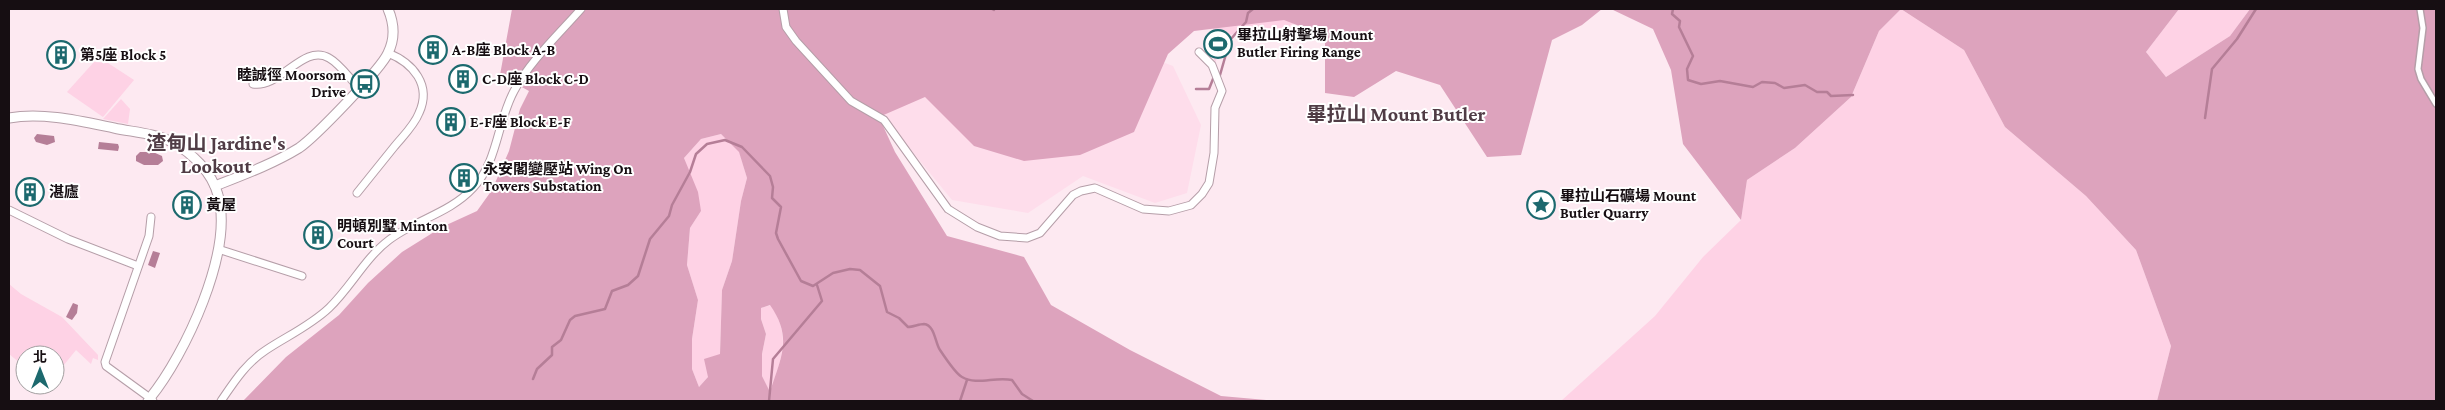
<svg xmlns="http://www.w3.org/2000/svg" width="2445" height="410" font-family="'Crimson Pro','Noto Sans TC',serif">
<style>
.built{fill:#feddeb}
.green{fill:#fed2e5}
.forest{fill:#dda3bd;fill-rule:evenodd}
.water{fill:#b57e97}
.lines{fill:none;stroke-linecap:round;stroke-linejoin:round}
.stream{stroke:#b57e97;stroke-width:2.5}
.pedestrian-casing{stroke:#b59ea8;stroke-width:8}
.minor-casing{stroke:#b59ea8;stroke-width:9}
.tertiary-casing{stroke:#b59ea8;stroke-width:11}
.pedestrian{stroke:#fff;stroke-width:5}
.minor{stroke:#fff;stroke-width:7}
.tertiary{stroke:#fff;stroke-width:9}
.labels{text-anchor:middle;stroke-width:4;stroke-linejoin:round;paint-order:stroke}
.poi-label{font-size:15px;font-weight:bold;fill:#160e12;stroke:#fff;text-anchor:start}
.district-label{font-size:20px;font-weight:bold;fill:#503c45;stroke:#fff}
</style>
<rect width="100%" height="100%" fill="#fde9f1"/>
<path class="built" d="M1157,60L1173,66L1201,125L1187,193L1155,203L1083,176L1028,213L952,200L879,111L919,80Z"/>
<g class="green">
<path d="M1214,9H1316L1283,30L1227,35L1215,63L1212,53Z"/>
<path d="M1901,9L1964,50L2005,127L2086,196L2136,250L2171,346L2157,401H1561L1655,316L1703,257L1741,220L1747,180L1795,148L1851,97L1879,31Z"/>
<path d="M2179,9H2250L2230,36L2166,77L2146,52Z"/>
<path d="M94,62L108,63L134,80L103,117L67,92Z"/>
<path d="M121,99L130,109L128,124L103,119Z"/>
<path d="M721,134L739,151L747,178L741,201L732,261L722,290L720,354L708,377L699,387L692,369V339L698,300L687,265L690,228L701,211L684,158L701,139Z"/>
<path d="M9,284L21,294L62,317L98,355V360L93,358L91,364L76,350L55,376V355H25V367L9,354Z"/>
<path d="M771,305C792,339 781,357 770,393L762,376V354L766,334L761,319V308Z"/>
</g>
<g class="forest">
<path d="M512,9H1602L1582,25L1552,40L1521,155L1487,157L1440,85L1396,71L1354,97L1325,93V36L1284,20L1194,31L1168,54L1134,132L1080,155L1024,161L974,146L925,97L879,117L895,152L947,236L1024,257L1051,305L1130,350L1221,396L1277,401H243L286,357L339,315L368,283L402,252L442,227L477,211L492,190L509,151L520,109L529,91L500,75ZM721,134L739,152L747,178L741,201L732,261L722,290L720,354L704,359L708,377L699,387L692,369V339L698,300L687,265L690,228L701,211L698,192L684,158L701,139ZM770,305C793,338 781,357 770,392L762,376V354L766,334L761,319V308Z"/>
<path d="M1611,9H2179L2146,52L2166,77L2230,36L2250,9H2436V401H2157L2171,346L2136,250L2086,196L2005,127L1964,50L1901,9L1879,31L1851,97L1795,148L1747,180L1741,220L1683,144L1671,70L1653,29Z"/>
</g>
<g class="water">
<path d="M37,134L54,136L55,142L47,145L36,142L34,138Z"/>
<path d="M99,142L118,144L119,147L118,151L98,149Z"/>
<path d="M140,152H153L162,156L163,161L158,165H144L136,161V156Z"/>
<path d="M153,251L160,253L155,268L148,265Z"/>
<path d="M73,303L78,305L77,313L72,320L66,317Z"/>
</g>
<g class="lines">
<g class="stream">
<path d="M992,9L994,10"/>
<path d="M1673,9L1672,14L1680,21L1679,27L1693,56L1687,69L1688,80L1701,84L1720,81L1753,87L1762,82L1775,83L1784,88L1805,85L1817,92H1827L1831,96L1853,95"/>
<path d="M1220,75L1230,40L1246,22L1248,13L1253,9"/>
<path d="M1196,89H1209L1213,79"/>
<path d="M2205,118L2212,69L2237,39L2256,9"/>
<path d="M533,379L537,369L552,355V347L561,340L570,320L575,316L605,309L612,291L628,285L638,276L650,239L669,216L672,205L690,172L696,154L707,144L725,140L742,147L770,176L773,187L772,198L781,207L776,233L778,239L801,281L813,286L833,273L850,269L860,270L880,286L887,312L899,318L908,327C913,327 919,324 924,324C935,325 935,343 940,350C944,356 956,374 962,377C977,386 995,376 1012,380L1022,394L1033,401"/>
<path d="M769,401L773,359L822,301L817,285"/>
<path d="M960,401L967,380"/>
</g>
<defs>
<path id="pedestrian" d="M2420,9L2423,28L2418,69L2421,79L2436,104"/>
<g id="minor">
<path d="M783,9L786,27L796,41L851,101L884,120L948,209L977,227L1000,236L1027,238L1040,233L1073,195L1081,191L1095,188L1143,209L1169,211L1191,205L1202,194L1209,183L1214,153L1215,108L1222,91L1212,65L1199,52"/>
<path d="M253,84C280,89 303,43 329,58C340,64 350,79 359,88"/>
<path d="M357,193C369,178 382,162 394,147C402,137 414,126 419,113C432,85 413,63 388,53"/>
<path d="M9,210L68,239L138,266"/>
<path d="M218,249L302,276"/>
<path d="M147,401L150,398L106,366L105,362L149,236L151,217"/>
<path d="M221,401C234,382 246,363 266,350C287,336 310,326 329,308C351,287 365,258 389,240C415,220 450,213 473,188C498,162 497,122 514,91C530,61 558,35 581,9"/>
</g>
<g id="tertiary">
<path d="M9,118C43,112 80,121 114,128C132,132 155,133 172,142C192,153 212,172 218,195C234,251 185,355 150,398L152,401"/>
<path d="M215,186C243,175 273,164 299,148C315,137 381,69 388,53C395,39 394,23 388,9"/>
</g>
</defs>
<use href="#pedestrian" class="pedestrian-casing"/>
<use href="#minor" class="minor-casing"/>
<use href="#tertiary" class="tertiary-casing"/>
<use href="#pedestrian" class="pedestrian"/>
<use href="#minor" class="minor"/>
<use href="#tertiary" class="tertiary"/>
</g>
<defs>
<symbol id="stadium-ring" viewBox="-11 -11 22 22"><circle r="9.5" fill="#fff" stroke="#1c696e" stroke-width="1.5"/><path d="M0-5a6.5 5 0 1 0 0 10a6.5 5 0 1 0 0-10ZM-3.5-1.8h7v3.6h-7Z" fill="#1c696e"/></symbol>
<symbol id="building-ring" viewBox="-11 -11 22 22"><circle r="9.5" fill="#fff" stroke="#1c696e" stroke-width="1.5"/><path d="M-4-6H4V6H1V3H-1V6H-4ZM-2.5-4.3h1.7v1.8h-1.7ZM.8-4.3h1.7v1.8H.8ZM-2.5-1h1.7V.8h-1.7ZM.8-1h1.7V.8H.8Z" fill="#1c696e"/></symbol>
<symbol id="bus-ring" viewBox="-11 -11 22 22"><circle r="9.5" fill="#fff" stroke="#1c696e" stroke-width="1.5"/><path d="M-5-6H5V4H4V6H2V4H-2V6H-4V4H-5ZM-3.5-4V0h7V-4ZM-3.5 1.2v1.5H-2V1.2ZM2 1.2v1.5H3.5V1.2Z" fill="#1c696e"/></symbol>
<symbol id="sight-ring" viewBox="-11 -11 22 22"><circle r="9.5" fill="#fff" stroke="#1c696e" stroke-width="1.5"/><path d="M0-6L1.8-2.2L6-1.7L2.9 1.2L3.7 5.4L0 3.3L-3.7 5.4L-2.9 1.2L-6-1.7L-1.8-2.2Z" fill="#1c696e"/></symbol>
</defs>
<g fill-rule="evenodd">
<use href="#stadium-ring" x="1202" y="28" width="32" height="32"/>
<use href="#building-ring" x="417" y="34" width="32" height="32"/>
<use href="#building-ring" x="45" y="39" width="32" height="32"/>
<use href="#building-ring" x="447" y="63" width="32" height="32"/>
<use href="#bus-ring" x="349" y="68" width="32" height="32"/>
<use href="#building-ring" x="435" y="106" width="32" height="32"/>
<use href="#building-ring" x="448" y="162" width="32" height="32"/>
<use href="#building-ring" x="14" y="176" width="32" height="32"/>
<use href="#building-ring" x="171" y="189" width="32" height="32"/>
<use href="#sight-ring" x="1525" y="189" width="32" height="32"/>
<use href="#building-ring" x="302" y="219" width="32" height="32"/>
</g>
<g class="labels">
<g class="poi-label">
<text x="1237" y="40">畢拉山射擊場 Mount<tspan x="1237" dy="17">Butler Firing Range</tspan></text>
<text x="452" y="55">A-B座 Block A-B</text>
<text x="80" y="60">第5座 Block 5</text>
<text x="346" y="80" text-anchor="end">睦誠徑 Moorsom<tspan x="346" dy="17">Drive</tspan></text>
<text x="482" y="84">C-D座 Block C-D</text>
<text x="470" y="127">E-F座 Block E-F</text>
<text x="483" y="174">永安閣變壓站 Wing On<tspan x="483" dy="17">Towers Substation</tspan></text>
<text x="49" y="197">湛廬</text>
<text x="1560" y="201">畢拉山石礦場 Mount<tspan x="1560" dy="17">Butler Quarry</tspan></text>
<text x="206" y="210">黃屋</text>
<text x="337" y="231">明頓別墅 Minton<tspan x="337" dy="17">Court</tspan></text>
</g>
<g class="district-label">
<text x="1396" y="121">畢拉山 Mount Butler</text>
<text x="216" y="150">渣甸山 Jardine's<tspan x="216" dy="23">Lookout</tspan></text>
</g>
</g>
<rect width="2445" height="410" fill="none" stroke="#160e12" stroke-width="20"/>
<g transform="translate(40 370)"><circle r="24" fill="#ffffff" stroke="#a29fa0"/>
<path d="M0-4L9 19L0 12L-9 19Z" fill="#1c696e"/>
<text y="-8" font-size="14" font-weight="bold" text-anchor="middle" fill="#160e12">北</text>
</g>
</svg>
